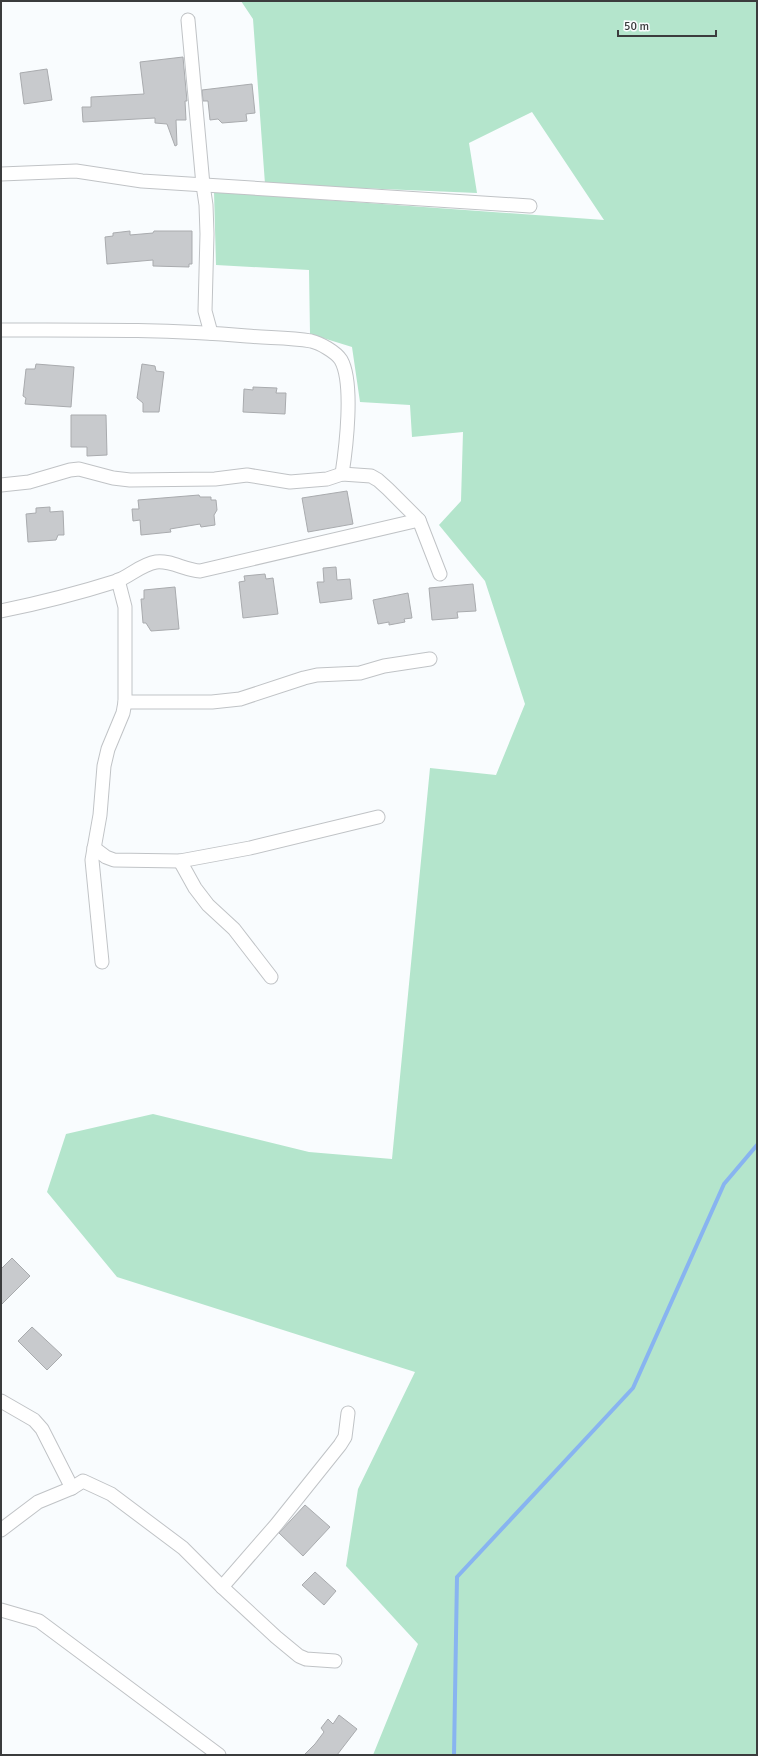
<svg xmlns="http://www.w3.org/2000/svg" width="758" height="1756" font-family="Signika,sans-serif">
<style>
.green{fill:#b4e5cc}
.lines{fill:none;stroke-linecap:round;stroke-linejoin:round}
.stream{stroke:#88b4f0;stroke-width:4}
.building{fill:#c8cacd;stroke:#a9abae}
.minor-casing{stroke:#c0c3c6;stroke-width:15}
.minor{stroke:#fff;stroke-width:13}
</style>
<rect width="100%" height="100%" fill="#f9fcfe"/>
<path class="green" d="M241,1H757V1755H373L418,1644L346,1566L358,1489L415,1372L117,1277L47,1192L66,1134L153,1114L309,1152L392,1159L430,768L496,775L525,704L485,581L439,525L461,501L463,432L412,437L410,405L360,402L352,347L310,334L309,270L216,265L214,192L604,220L532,112L469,143L477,193L265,184L253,19Z"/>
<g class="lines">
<path class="stream" d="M454,1755L457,1577L633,1388L724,1184L757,1145"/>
</g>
<g class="building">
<path d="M183,57L187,101H185L186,120H176L177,145L175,146L167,124L155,123V118L83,122L82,107H91V97L144,94L140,62Z"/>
<path d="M47,69L52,100L24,104L20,73Z"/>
<path d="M252,84L255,113L246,114L247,121L222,123L218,119L210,120L208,101H203L202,90Z"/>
<path d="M130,231V235L153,233L154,231H192V264H189V267L153,266V260L107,264L105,237L113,236V233Z"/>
<path d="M36,364L74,367L71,407L25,404L26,398L23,396L26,369H35Z"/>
<path d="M142,364L155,366L156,371L164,372L159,412H143V403L137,398Z"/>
<path d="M253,387L277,388L276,393H286L285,414L243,412L244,389L253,390Z"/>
<path d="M71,415H106L107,455L87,456V447H71Z"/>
<path d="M347,491L353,524L308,532L302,498Z"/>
<path d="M199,495L200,497H211V500H216L217,510L214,515L215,525L201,527L200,524L170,529L171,532L141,535L140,520L133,521L132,509H139L138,500Z"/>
<path d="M50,507V512L63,511L64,535H58L56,540L28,542L26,514L36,513V508Z"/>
<path d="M336,567L337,580L350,579L352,599L320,603L317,582H324L323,568Z"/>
<path d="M265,574L266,579L273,578L278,614L243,618L239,582L245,581L244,576Z"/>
<path d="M473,584L476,611L457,612L458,618L432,620L429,588Z"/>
<path d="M175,587L179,629L151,631L146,623H143L141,599H144V590Z"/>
<path d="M408,593L412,618L404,619L405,622L389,625V622L378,624L373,600Z"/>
<path d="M12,1258L30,1276L1,1305V1269Z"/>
<path d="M32,1327L62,1355L47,1370L18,1341Z"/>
<path d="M305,1505L330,1527L303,1556L279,1533Z"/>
<path d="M315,1572L336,1591L324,1605L302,1585Z"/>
<path d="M339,1715L357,1729L337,1755H304L315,1744L324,1732L321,1728L328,1719L333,1724Z"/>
</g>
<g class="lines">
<defs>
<g id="minor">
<path d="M188,20L203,185L206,205L207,234L205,311L211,333"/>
<path d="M1,174L76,171L142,181L530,206"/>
<path d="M1,330C83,330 165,329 247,336C268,338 290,337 311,341C320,343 336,352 341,360C354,383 346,448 342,474"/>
<path d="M1,485L29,482L70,470L79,469L113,478L130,480L215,479L247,475L290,482L327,479L342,474L371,476L378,480L388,489L419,520L440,574"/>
<path d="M1,611C40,603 79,593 117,581C130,576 142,564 156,562C170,560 185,570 200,571L419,520"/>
<path d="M125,702H212L240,699L304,678L317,675L360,673L384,666L430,659"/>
<path d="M94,848L106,857L114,860L180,861L250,848L378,817"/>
<path d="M180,861L195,888L208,905L234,929L271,977"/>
<path d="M102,962L92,860L100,815L104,766L108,749L123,713L125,702V607L118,580"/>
<path d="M1,1401L34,1420L42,1429L72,1488"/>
<path d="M1,1530L38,1502L72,1488L83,1481L111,1494L183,1548L222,1587L276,1637L299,1656L306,1659L335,1661"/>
<path d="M222,1587L276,1525L340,1445L345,1437L348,1413"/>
<path d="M1,1610L39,1621L219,1755"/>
</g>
</defs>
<use href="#minor" class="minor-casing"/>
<use href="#minor" class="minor"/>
</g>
<rect width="758" height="1756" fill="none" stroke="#3b3c3d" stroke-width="4"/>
<path d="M618 30v6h98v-6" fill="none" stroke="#3b3c3d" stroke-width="2"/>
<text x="624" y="30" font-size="12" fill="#3b3c3d" stroke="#f9fcfe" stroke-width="3" paint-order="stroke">50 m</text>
</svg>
